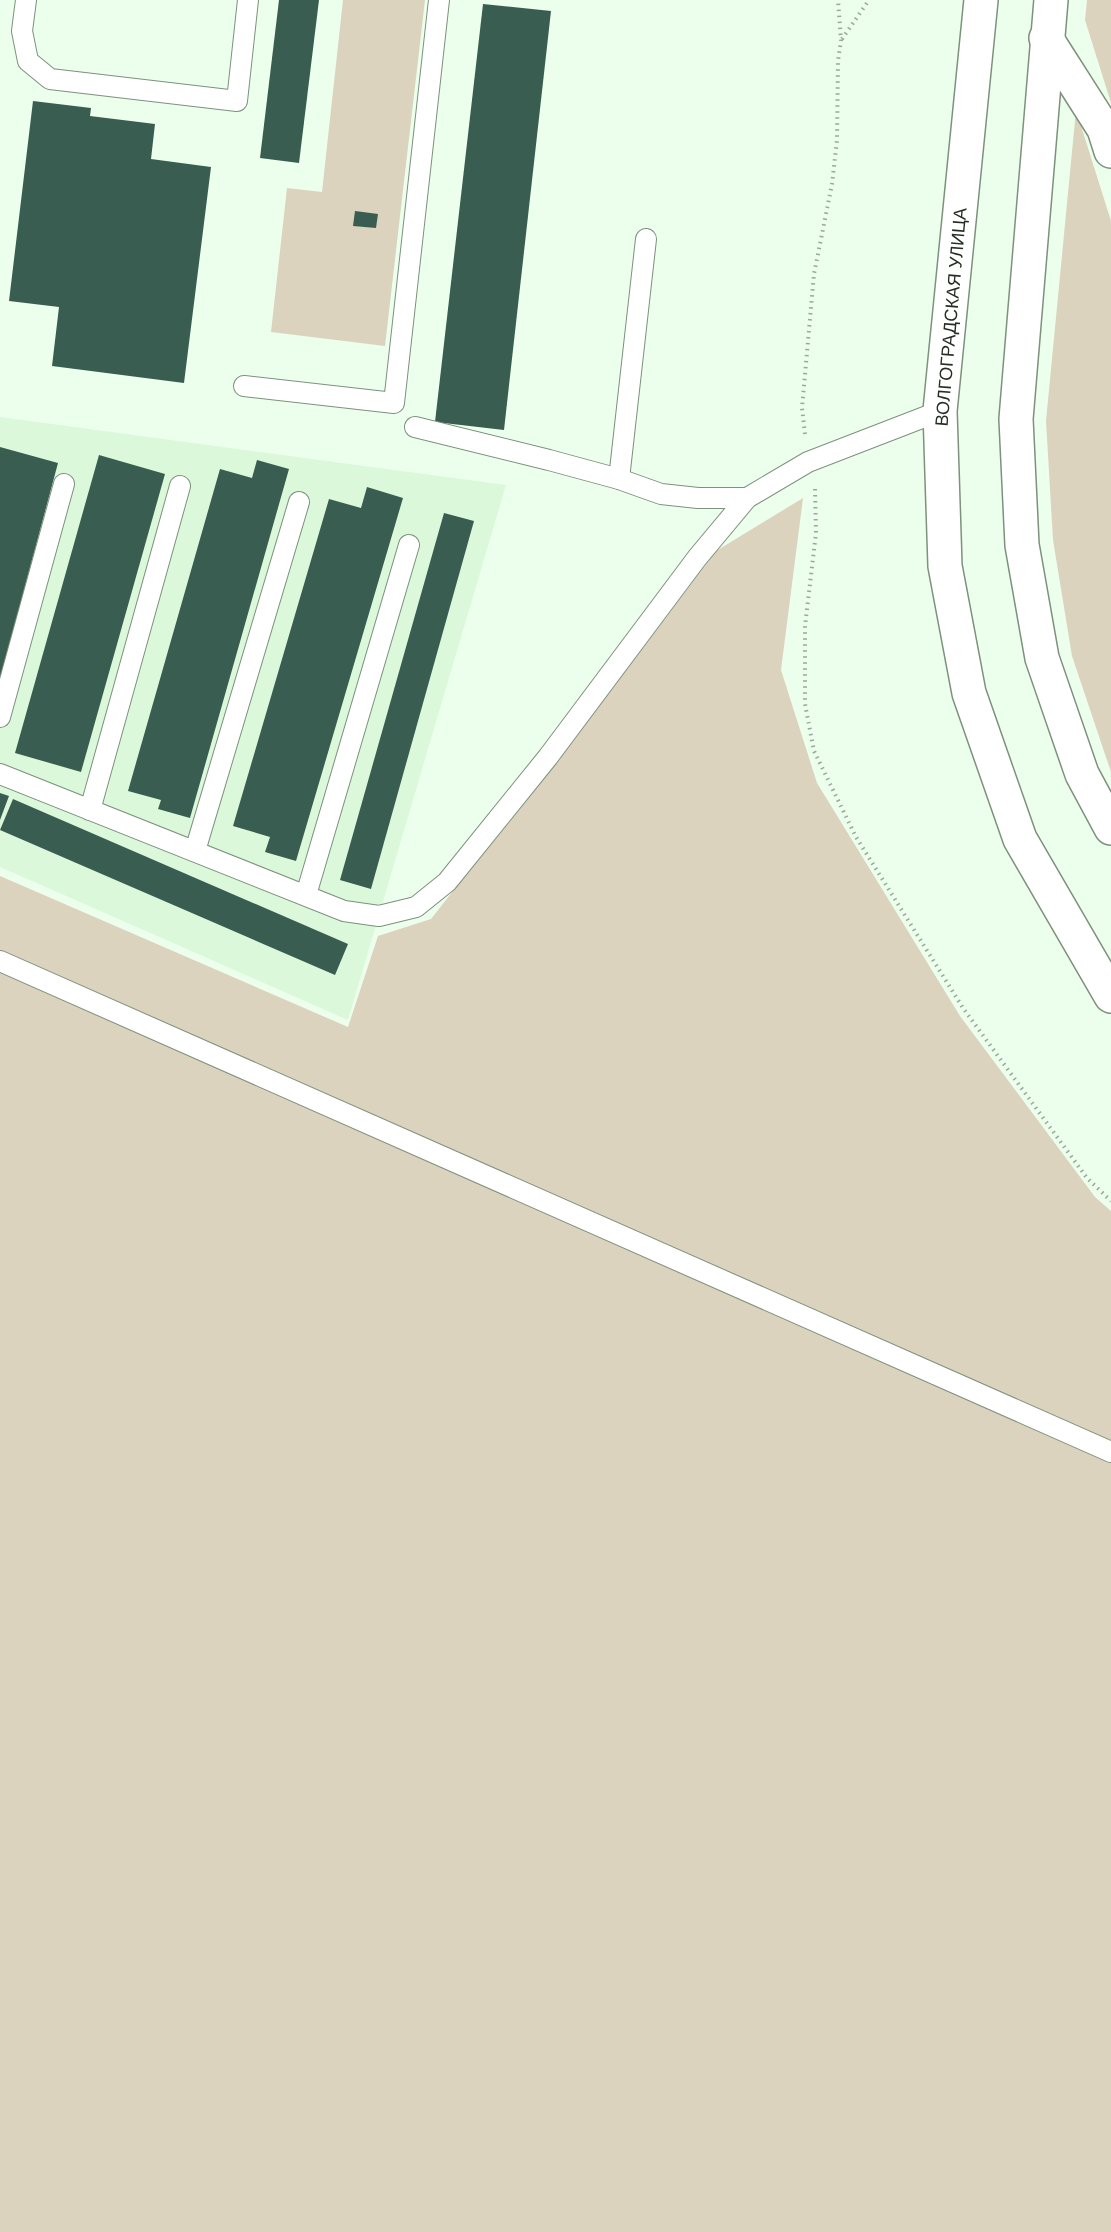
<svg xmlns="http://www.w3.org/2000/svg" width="1111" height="2232" font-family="Arial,sans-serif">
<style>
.built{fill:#dbf8db}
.green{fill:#dbd3bd}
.building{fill:#3a5d52}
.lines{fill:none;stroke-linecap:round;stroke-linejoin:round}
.service-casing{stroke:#7d917d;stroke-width:22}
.secondary-casing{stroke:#7d917d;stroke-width:36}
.primary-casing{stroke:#7d917d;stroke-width:36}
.path{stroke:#99a899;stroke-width:4;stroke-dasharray:1.5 4.5;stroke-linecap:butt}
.service{stroke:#fff;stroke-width:20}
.secondary{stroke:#fff;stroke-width:33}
.primary{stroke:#fff;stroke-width:33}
.labels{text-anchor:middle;stroke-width:6;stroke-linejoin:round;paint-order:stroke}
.street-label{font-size:18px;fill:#252d25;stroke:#fff}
</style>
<rect width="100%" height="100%" fill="#ecffec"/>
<path class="built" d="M0,417L506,485L348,1020L0,867Z"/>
<g class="green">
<path d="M343,0H425L385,346L271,332L287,188L322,192Z"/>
<path d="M1087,0H1111V103L1085,20Z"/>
<path d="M1076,110L1111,221V772L1072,656L1053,540L1046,421Z"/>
<path d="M803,498L781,670L817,783L960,1016L1095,1197L1111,1211V2232H0V876L348,1027L378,936L431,919L640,652L716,551Z"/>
</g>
<g class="building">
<path d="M279,0H319L299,163L260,158Z"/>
<path d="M483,4L551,11L504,430L435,422Z"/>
<path d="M33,101L91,108L90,116L155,124L151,159L211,167L184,383L52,366L59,307L9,301Z"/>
<path d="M355,211L378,214L376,228L353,226Z"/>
<path d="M0,447L58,463L1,676H0Z"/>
<path d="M99,455L165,474L81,772L15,753Z"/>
<path d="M257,460L289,469L190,818L158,809L161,800L128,791L220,469L252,478Z"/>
<path d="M367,487L403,498L296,861L265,852L270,837L233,826L329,499L361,508Z"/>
<path d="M444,513L474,521L371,889L340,880Z"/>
<path d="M0,793L9,796L0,820Z"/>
<path d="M13,799L348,944L335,975L0,830Z"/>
</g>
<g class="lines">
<defs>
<g id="service">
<path d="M26,0L22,31L28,61L50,79L237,101L248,0"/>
<path d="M244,386L394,403L439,0"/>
<path d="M415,427L549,460L619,479L661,494L698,498H747"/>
<path d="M619,479L646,239"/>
<path d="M0,717L64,484"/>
<path d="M0,774L344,911L379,916L416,907L447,882L548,757L697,558L747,498L808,462L940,411"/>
<path d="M90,810L180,486"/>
<path d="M195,851L299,502"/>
<path d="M306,895L409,545"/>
<path d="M0,961L1111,1452"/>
</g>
<path id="secondary" d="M1046,38L1104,129L1111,151"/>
<g id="primary">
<path d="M981,0L940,411L945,566L969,693L1020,839L1111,996"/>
<path d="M1051,0L1016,419L1022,545L1042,658L1082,774L1111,828"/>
</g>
</defs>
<use href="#service" class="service-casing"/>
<use href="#secondary" class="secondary-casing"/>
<use href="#primary" class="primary-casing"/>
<g class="path">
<path d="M842,39L869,0"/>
<path d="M805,434L802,408L814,274L832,184L837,140L838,61L841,40L838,0"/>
<path d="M815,489L816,533L805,626V704L814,751L856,837L963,1008L1087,1178L1111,1201"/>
</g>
<use href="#service" class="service"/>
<use href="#secondary" class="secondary"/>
<use href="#primary" class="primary"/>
</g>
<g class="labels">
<g class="street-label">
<text transform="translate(951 317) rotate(-85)" y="6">ВОЛГОГРАДСКАЯ УЛИЦА</text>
</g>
</g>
</svg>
